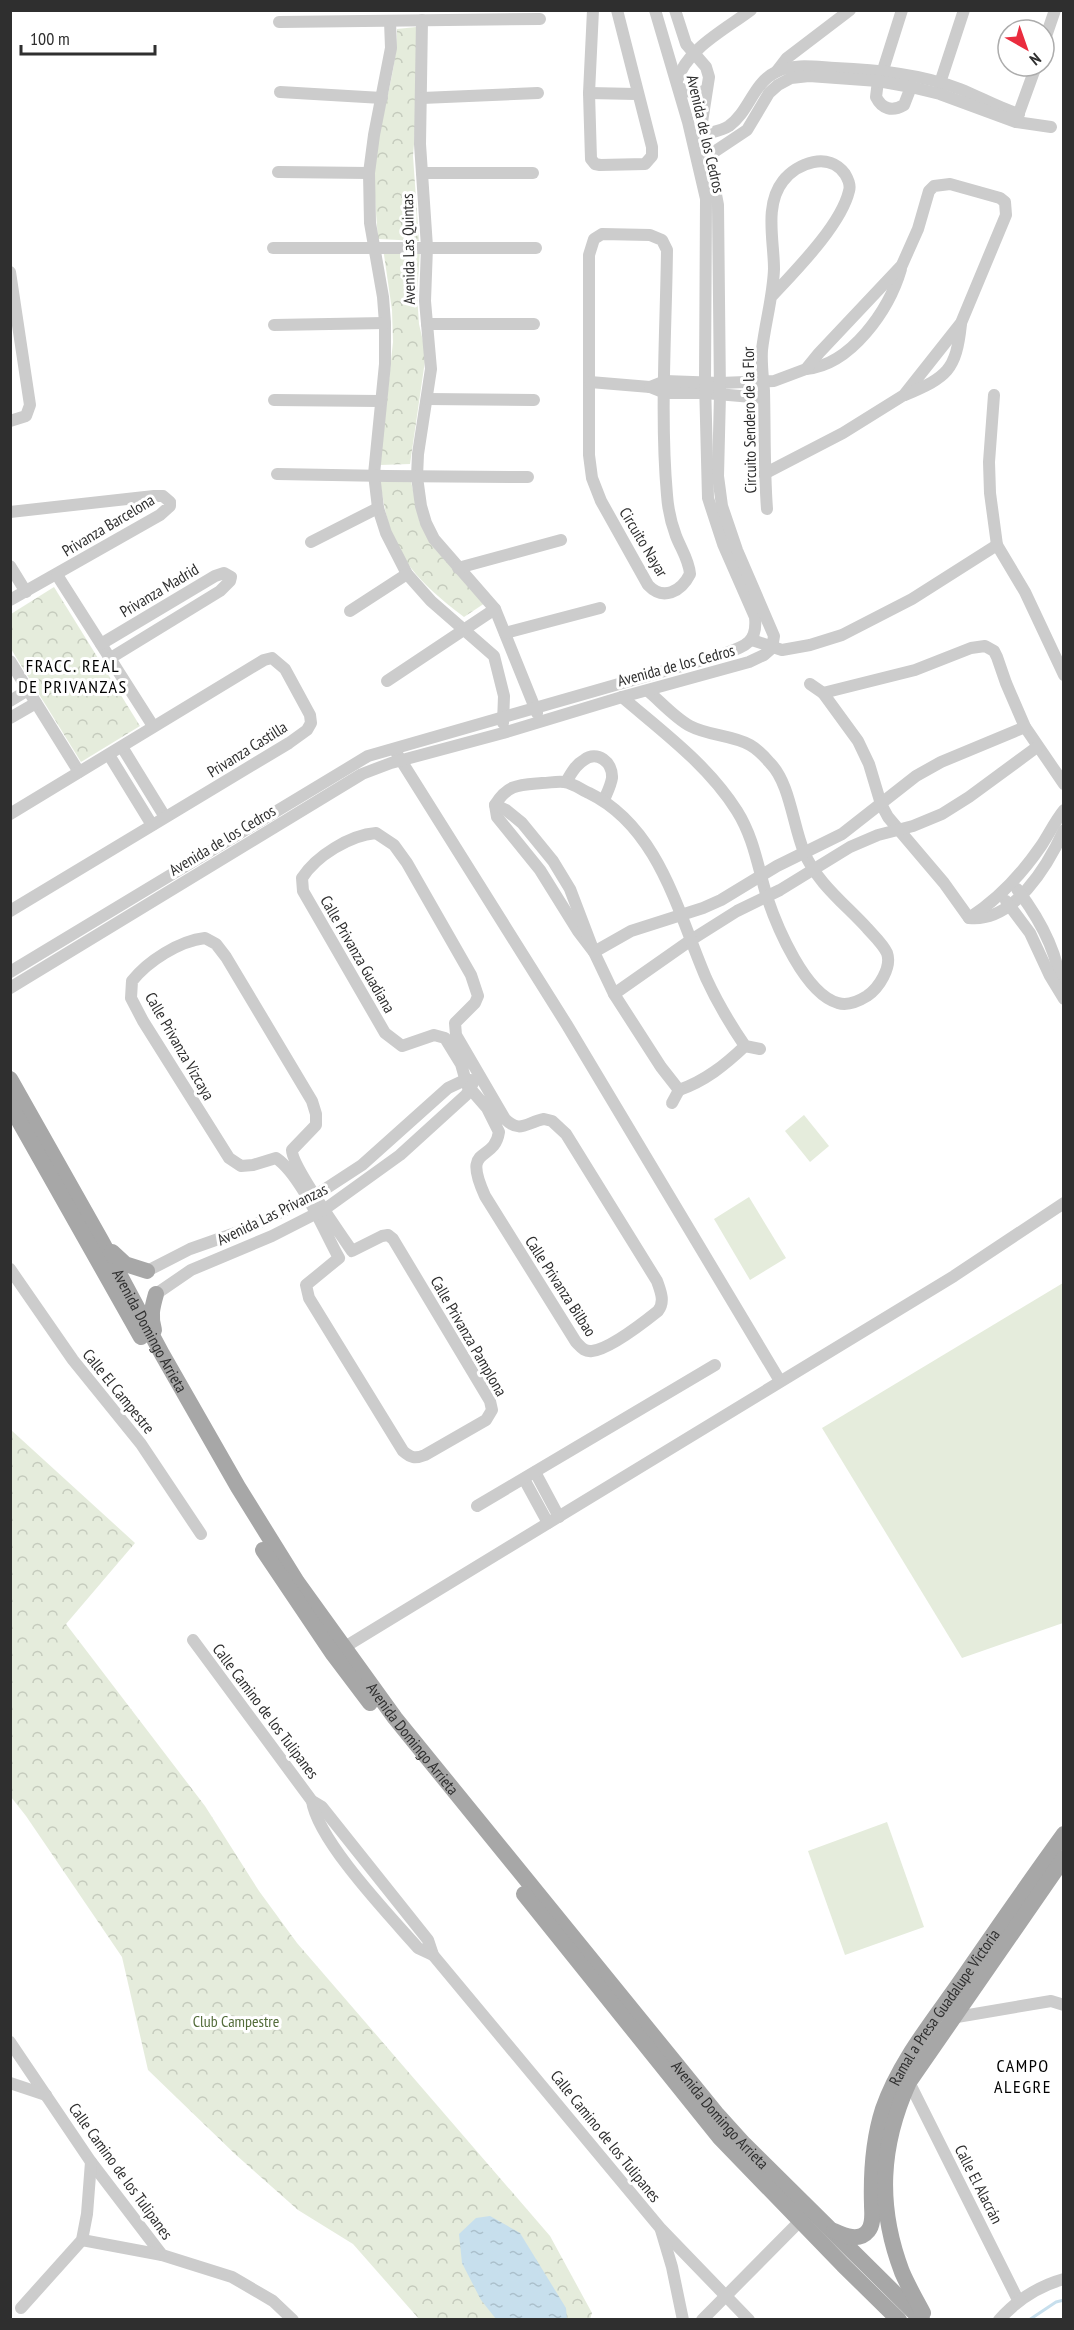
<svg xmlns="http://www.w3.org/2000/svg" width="1074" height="2330" font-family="'PT Sans Narrow',sans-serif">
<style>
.park{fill:url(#park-crowns)}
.garden{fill:#e5ecdc}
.water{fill:url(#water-ripples)}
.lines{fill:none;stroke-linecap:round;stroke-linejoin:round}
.stream{stroke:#c7dfed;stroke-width:3}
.minor{stroke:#ccc;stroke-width:12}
.major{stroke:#a7a7a7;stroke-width:16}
.labels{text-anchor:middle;stroke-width:6;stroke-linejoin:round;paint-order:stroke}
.street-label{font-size:16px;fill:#2f2f2f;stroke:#fff}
.park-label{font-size:16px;fill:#536c3a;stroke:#fff}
.neighbourhood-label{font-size:18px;letter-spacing:1.5px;fill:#000;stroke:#fff}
</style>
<defs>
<pattern id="park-crowns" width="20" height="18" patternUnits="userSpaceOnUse" patternTransform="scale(1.5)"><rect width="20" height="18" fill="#e5ecdc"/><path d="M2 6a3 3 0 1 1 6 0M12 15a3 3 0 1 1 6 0" fill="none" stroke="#c5cbbd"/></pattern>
<pattern id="water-ripples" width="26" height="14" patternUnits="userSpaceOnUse" patternTransform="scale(1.5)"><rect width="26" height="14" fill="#c7dfed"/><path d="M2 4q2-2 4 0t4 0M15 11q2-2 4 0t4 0" fill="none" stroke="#abc0cc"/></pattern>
</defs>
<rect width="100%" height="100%" fill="#fff"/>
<g class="park">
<path d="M416,27V120L413,156L419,241L378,239C376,209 372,177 377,147C383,107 397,70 397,29Z"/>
<path d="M383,248L420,251L417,295L419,324L426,354L410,464L380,465L393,342L392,310Z"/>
<path d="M380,478L411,481L420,523L435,549L485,603L464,617C409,575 388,549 380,478Z"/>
<path d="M54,587L140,726L81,762L11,649V614Z"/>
<path d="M10,1429L135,1543L66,1624L205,1806L259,1891L297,1943L550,2236L592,2313L590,2319H419L353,2244L298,2210L235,2154L148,2070L122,1957L26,1816L11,1797Z"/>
</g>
<g class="garden">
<path d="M804,1115L829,1146L810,1162L785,1131Z"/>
<path d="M749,1197L786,1258L750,1280L714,1219Z"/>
<path d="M1063,1283V1623L962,1658L822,1428Z"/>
<path d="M887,1822L924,1927L845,1955L808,1851Z"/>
</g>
<path class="water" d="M490,2216L520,2233L566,2308L567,2319H496L481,2300L462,2263L459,2234L476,2218Z"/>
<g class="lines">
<path class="stream" d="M1029,2320L1056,2302L1064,2300"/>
<g class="minor">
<path d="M593,10L589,93L591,159L595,164L600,165L645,164L652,156V147L617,10"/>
<path d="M422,20L420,144L427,247L425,301L431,369L418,454L417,477L421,506L426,523L434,539L495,609L537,713"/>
<path d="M390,21L391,48L374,135L369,173L370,223L383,297L385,323V364L374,474L378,508L386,533L407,574L431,601L494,656L504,696L503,723"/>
<path d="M279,22L540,19"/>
<path d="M1044,42L1055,10"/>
<path d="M883,70L902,10"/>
<path d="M777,71L787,58L850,10"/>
<path d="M677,81C686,49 726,29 751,10"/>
<path d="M878,81L876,97C882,109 892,112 904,105L911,87"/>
<path d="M940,83L964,10"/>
<path d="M679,88L696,94L706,90"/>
<path d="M280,92L382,98"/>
<path d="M589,93L636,94"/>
<path d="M422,98L538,93"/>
<path d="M1016,121L1036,66"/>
<path d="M703,135C712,132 721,131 729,126C749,112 753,83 776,72C794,63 816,67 835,68C878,70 920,74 960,89C980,97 999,108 1019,114"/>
<path d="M708,156L747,130L769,93L778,85L791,78L809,76L878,81L911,87L940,94L1016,122L1051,127"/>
<path d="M278,172L369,173"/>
<path d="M422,173H533"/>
<path d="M602,234L650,235L662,240L667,250C666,330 660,417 667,495C668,509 671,523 676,536C681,549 689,560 690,574C681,592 663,601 648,585L601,501L592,478L589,455V255L594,239Z"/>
<path d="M273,248H536"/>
<path d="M10,272L30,405L26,416L10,421"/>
<path d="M427,324H534"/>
<path d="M274,325L385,323"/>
<path d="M806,369C851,365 889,310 901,269"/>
<path d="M590,382L650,387L665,393H705L764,398"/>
<path d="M650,387L665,381L720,383L774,381L806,369L819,353L902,265L918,229L929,191L934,186L950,184L1000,198L1005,202L1006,215L961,323L904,395L843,433L764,474"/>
<path d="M905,395C947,377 956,371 961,324"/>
<path d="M994,395L989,462L990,493L997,545L1025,592L1064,675"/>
<path d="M427,399L534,400"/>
<path d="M274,400L380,401"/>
<path d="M277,474C361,476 444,477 528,477"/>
<path d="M767,509C764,469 765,430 764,391C763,377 761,363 762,350C765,323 773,297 774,269C774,241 764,205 783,181C797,163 829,151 845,174C848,179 851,185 849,191C841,225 796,270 772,296"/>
<path d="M10,512L154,496H163L170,502V506L160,515L10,600"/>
<path d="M311,542L378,508"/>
<path d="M10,566L26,592"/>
<path d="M458,568L561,540"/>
<path d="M57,575L153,726"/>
<path d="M350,611L407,574"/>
<path d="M505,633L600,608"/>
<path d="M752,640L782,650L810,645L842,635L912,599L997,545"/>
<path d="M101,644L215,576L224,573L231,577L230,581L220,591L109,659"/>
<path d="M10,661L79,772"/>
<path d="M387,681L495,609"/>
<path d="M810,684L823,693"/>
<path d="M622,697C663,732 708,765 737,811C754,838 758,868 767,897C777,927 805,994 838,1003C848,1006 859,1001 867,996C879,988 892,967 887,953C883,944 873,935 867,928C845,904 817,883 804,852C793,826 790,783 770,763C765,757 757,749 750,745C732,735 709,736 690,726C675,718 661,702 648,691"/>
<path d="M10,701L28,690"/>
<path d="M10,718L36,703"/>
<path d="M122,747L165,817"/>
<path d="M397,754L567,1025L780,1381"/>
<path d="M109,755L152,825"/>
<path d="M566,782C571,774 575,765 584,760C597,750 613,762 612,778C611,785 607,793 604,800"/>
<path d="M1064,784L1025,727L1006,683L997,657L994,651L985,646L971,648L915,670L823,693L858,741L869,764L881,804L888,817L944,883L969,918C1014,923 1048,865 1064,830"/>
<path d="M495,805L497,817L540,870L578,931L594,952L631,931L703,908L721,900L777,866L842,834L916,776L941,762L1025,727"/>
<path d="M10,814L264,660L272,658L285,669L310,715L311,723L307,730L289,743L10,911"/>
<path d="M376,833L394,845L407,863L471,975L478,996L475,1003L455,1023L456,1035L505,1119C520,1134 527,1122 544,1119L552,1121L566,1134L657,1281C661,1292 665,1302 658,1311C643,1323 610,1349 592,1351C584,1352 581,1347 576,1342L485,1196C461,1143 494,1164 499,1132L487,1108L467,1085L461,1064L445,1038L434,1035L402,1046L385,1033L303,891L302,878C316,856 350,835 376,833Z"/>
<path d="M1017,889C1039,918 1059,954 1061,990"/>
<path d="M1006,901L1030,933L1050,976L1064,999"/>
<path d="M969,918C999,899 1021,875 1041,846C1049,834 1055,821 1064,810"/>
<path d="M205,938L216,944L226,957L312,1101L316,1114V1125L292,1150C291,1164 341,1235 352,1251L382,1236L388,1235L393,1239L490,1401L492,1410L486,1420L425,1455C415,1459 411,1458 403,1451L309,1298L306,1285L339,1258C324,1231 301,1175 276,1158L253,1165L241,1166L229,1158L143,1021L131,998L132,981C148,961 179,941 205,938Z"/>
<path d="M10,972L368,756L720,655C742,647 758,645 755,617L723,544L708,498L705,382L706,199L688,122L655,10"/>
<path d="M10,988L362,774L391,763L503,733L622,697L749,662L764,655L772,648L774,636L737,550L722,506L718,476L720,394L718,205L702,122L709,77L706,67L686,44L675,10"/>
<path d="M614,994L691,940L737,911L780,890L850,847L878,835L913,826L942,814L969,797L1037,747"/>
<path d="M745,1046C725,1065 705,1081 679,1090L661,1067L614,994L594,952L570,889L553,861L522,823L506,810L495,805C508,784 519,785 542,783C549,783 557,781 564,782C573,783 582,790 589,793C659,827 678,913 706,978C717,1002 730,1024 745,1046L760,1049"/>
<path d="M672,1103L679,1090"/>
<path d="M10,1269L73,1360L141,1444L201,1534"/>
<path d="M147,1271L190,1249L244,1230L316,1195L362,1165L448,1088L465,1080H471"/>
<path d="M156,1294L191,1270L272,1236L325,1209L400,1155L466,1095L473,1083"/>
<path d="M535,1472L559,1517"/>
<path d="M524,1479L548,1523"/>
<path d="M477,1506L715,1365"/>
<path d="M193,1640L312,1801L322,1807L428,1940L433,1955L661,2229L749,2320"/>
<path d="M338,1651L954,1276L1064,1203"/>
<path d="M312,1801C318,1841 390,1916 418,1948L433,1955"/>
<path d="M951,2018L1051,2001L1064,2005"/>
<path d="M10,2042L91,2162L162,2255L232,2277L273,2301L293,2320"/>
<path d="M909,2082L1018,2300"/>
<path d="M10,2083L46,2095"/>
<path d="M661,2230L672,2267L683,2320"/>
<path d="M82,2240L162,2255"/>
<path d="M21,2308L82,2240L87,2214L91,2162"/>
<path d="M702,2320L801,2220"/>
<path d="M999,2320C1017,2300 1038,2286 1064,2279"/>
</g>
<g class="major">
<path id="s1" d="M10,1079L102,1242L162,1354L238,1487L297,1582L395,1718L716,2113L744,2144L922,2320"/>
<path d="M10,1105L141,1337"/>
<path d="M112,1252L125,1264L147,1271"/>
<path d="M154,1330C150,1316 152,1308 156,1294"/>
<path d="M263,1550L333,1654L370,1703"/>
<path d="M524,1894L720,2138L843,2265L899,2320"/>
<path id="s2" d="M834,2231C845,2236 859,2242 868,2231C874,2224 872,2213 872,2205C871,2173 873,2140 883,2109C898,2065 929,2026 956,1988C991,1937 1027,1885 1064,1834"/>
<path d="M923,2313C916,2300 908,2286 902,2272C877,2206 880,2146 909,2082L1064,1858"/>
</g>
</g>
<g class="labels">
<g class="street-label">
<text transform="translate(706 134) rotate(77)" y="6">Avenida de los Cedros</text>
<text transform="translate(408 249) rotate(-91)" y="6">Avenida Las Quintas</text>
<text transform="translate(749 420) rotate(-91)" y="6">Circuito Sendero de la Flor</text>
<text transform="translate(108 525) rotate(-31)" y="6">Privanza Barcelona</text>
<text transform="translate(644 542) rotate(59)" y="6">Circuito Nayar</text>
<text transform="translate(159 590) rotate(-31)" y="6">Privanza Madrid</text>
<text transform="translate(676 665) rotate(-15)" y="6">Avenida de los Cedros</text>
<text transform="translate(247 749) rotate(-32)" y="6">Privanza Castilla</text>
<text transform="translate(222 840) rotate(-31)" y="6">Avenida de los Cedros</text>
<text transform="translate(358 954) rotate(60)" y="6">Calle Privanza Guadiana</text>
<text transform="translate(180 1046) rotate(60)" y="6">Calle Privanza Vizcaya</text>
<text transform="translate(272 1214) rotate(-26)" y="6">Avenida Las Privanzas</text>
<text transform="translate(561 1286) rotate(57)" y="6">Calle Privanza Bilbao</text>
<text dy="6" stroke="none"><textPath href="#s1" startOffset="288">Avenida Domingo Arrieta</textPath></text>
<text transform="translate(469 1336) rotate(60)" y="6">Calle Privanza Pamplona</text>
<text transform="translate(119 1391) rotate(51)" y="6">Calle El Campestre</text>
<text transform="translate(266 1711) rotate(53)" y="6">Calle Camino de los Tulipanes</text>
<text dy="6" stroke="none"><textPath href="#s1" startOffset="774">Avenida Domingo Arrieta</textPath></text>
<text dy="6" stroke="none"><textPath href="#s2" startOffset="280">Ramal a Presa Guadalupe Victoria</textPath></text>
<text dy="6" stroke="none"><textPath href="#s1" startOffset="1260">Avenida Domingo Arrieta</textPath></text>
<text transform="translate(606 2136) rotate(51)" y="6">Calle Camino de los Tulipanes</text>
<text transform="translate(121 2171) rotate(54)" y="6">Calle Camino de los Tulipanes</text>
<text transform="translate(979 2184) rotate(63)" y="6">Calle El Alacrán</text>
</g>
<g class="park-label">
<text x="236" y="2027">Club Campestre</text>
</g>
<g class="neighbourhood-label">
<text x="73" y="672">FRACC. REAL<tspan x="73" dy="21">DE PRIVANZAS</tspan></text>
<text x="1023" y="2072">CAMPO<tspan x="1023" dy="21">ALEGRE</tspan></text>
</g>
</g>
<rect width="1074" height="2330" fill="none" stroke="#2f2f2f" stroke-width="24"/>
<g transform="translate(1026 48) rotate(140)"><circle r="28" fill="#ffffff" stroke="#acacac" stroke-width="1.5"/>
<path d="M0-4.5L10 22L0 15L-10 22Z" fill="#ea2c3e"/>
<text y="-9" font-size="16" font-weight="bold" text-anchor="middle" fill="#2f2f2f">N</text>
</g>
<path d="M21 45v9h134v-9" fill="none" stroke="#2f2f2f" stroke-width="3"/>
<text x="30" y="45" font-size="18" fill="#2f2f2f" stroke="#ffffff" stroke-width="4.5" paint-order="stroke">100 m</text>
</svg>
